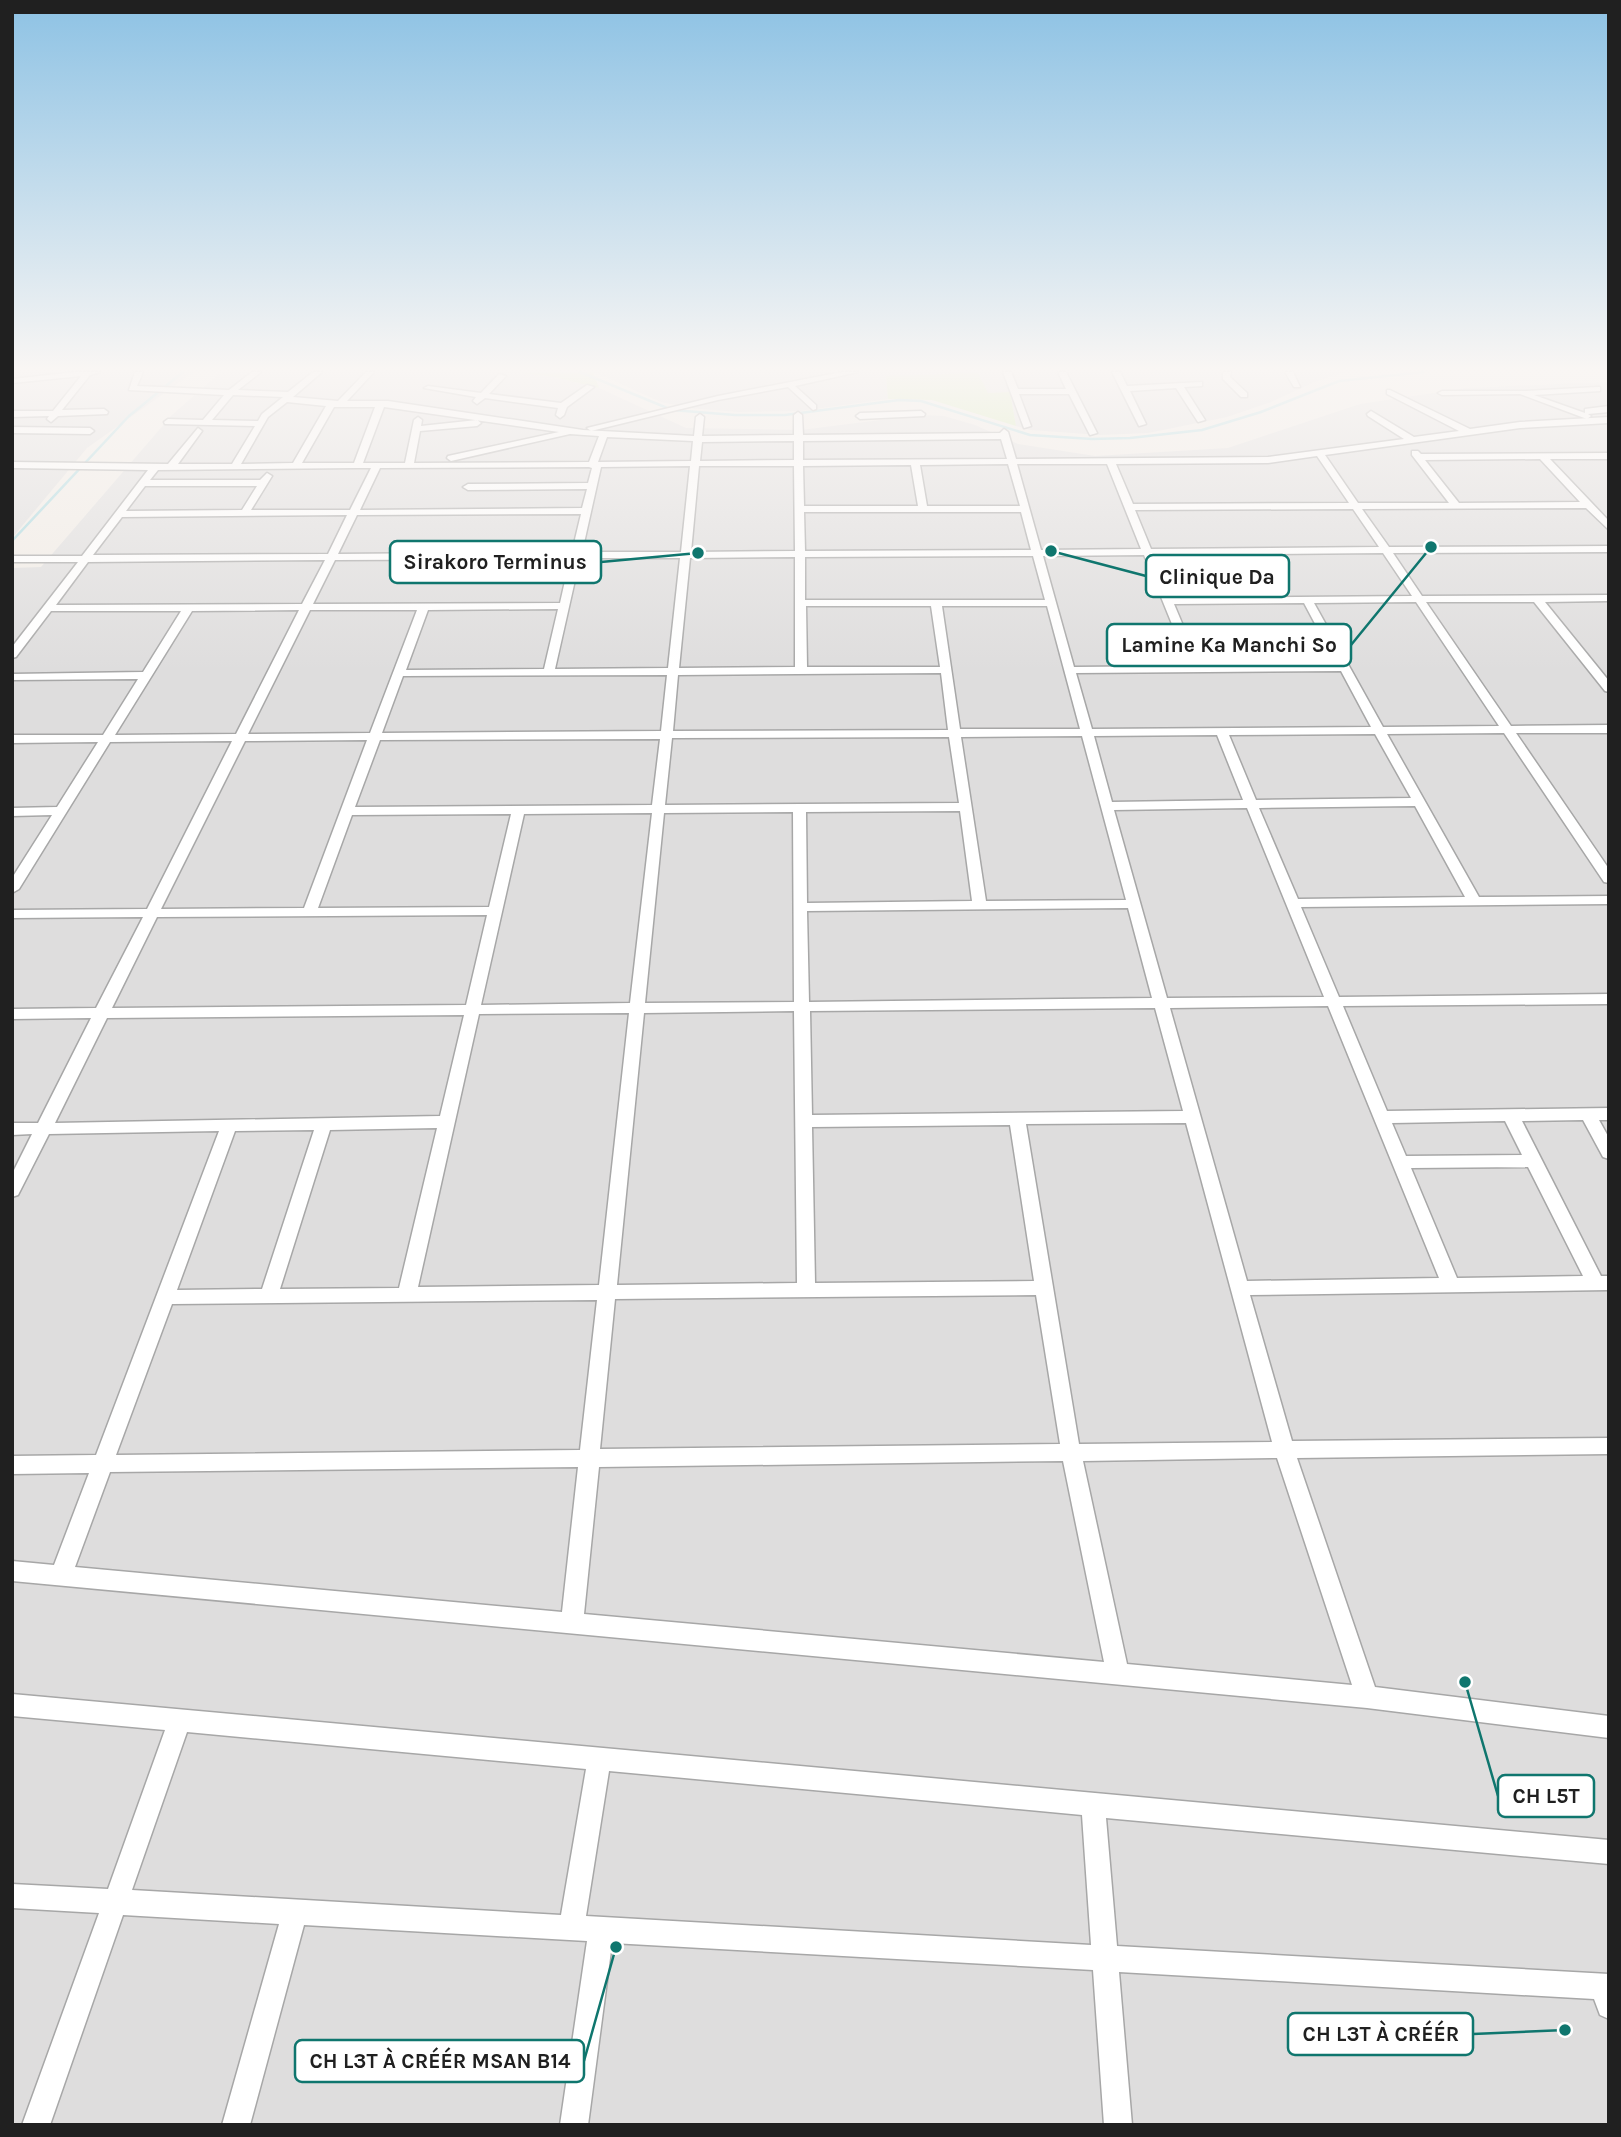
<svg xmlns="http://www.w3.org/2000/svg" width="1621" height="2137" font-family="Karla,sans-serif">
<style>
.residential{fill:#dedddd}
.grass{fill:#d1ebab}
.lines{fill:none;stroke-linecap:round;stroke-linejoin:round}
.stream{stroke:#a6d8df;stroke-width:2.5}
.minor-casing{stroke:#a7a7a7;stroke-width:3}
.minor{fill:#fff;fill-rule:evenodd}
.leader{fill:none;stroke:#0f766e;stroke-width:2.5}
.callout-dot{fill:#0f766e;stroke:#fff;stroke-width:2.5}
.callout{fill:#fff;stroke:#0f766e;stroke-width:2.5}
.callout-label{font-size:21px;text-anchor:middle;font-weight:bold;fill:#202020}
</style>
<rect width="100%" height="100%" fill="#f1ece6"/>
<g class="residential">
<path d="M12,372H194L87,448L12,538Z"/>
<path d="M221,372H513L554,377L599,388L686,428L801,430L920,415L944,416L975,425L1018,444L1095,456L1228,448L1360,404L1467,388L1609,382V2125H12V568L41,567L172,415Z"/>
<path d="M594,372H1346L1317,381L1271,402L1227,417L1148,433L1100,435L1031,430L1016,426L1010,392L988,393L886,377L888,399L800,411L738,412L689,408L661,402Z"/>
</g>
<g class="grass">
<path d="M513,372H593L599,388L554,377Z"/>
<path d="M978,373L988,393L1010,392L1016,426L932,400L888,399L886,376Z"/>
</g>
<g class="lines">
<g class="stream">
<path d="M580,372L672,410L735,415H785L899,400L921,401L1030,435L1092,439L1130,438L1202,430L1261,412L1339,381L1424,372"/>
<path d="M12,541L129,416L183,372"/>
</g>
<defs>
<g id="minor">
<path d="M75,372H100L90,375L62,410L104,409L108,412L107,414L58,416L51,422L47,419L49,416L12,417V411H53L81,376L12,383V379Z"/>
<path d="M135,372H143L137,386L229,390L252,372H261L238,390L288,392L313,372H322L293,397L338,401L366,372H374L347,401H388L583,430L694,436L696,417L700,414L704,417L702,436L794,435V415L798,412L802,415L803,435L1000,433L1004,429L1008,432L1016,459L1268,457L1404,439L1368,416L1367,414L1371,411L1414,437L1459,431L1387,394V390H1390L1470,429L1520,422L1609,417V423L1520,428L1325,455L1358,503H1449L1412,455V451H1418L1421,454L1609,453V459H1550L1609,521V530L1586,508L1362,509L1389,547L1609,546V552L1393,553L1422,596L1609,595V601L1545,602L1609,681V692L1605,691L1534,602H1426L1511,726L1609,725V733H1516L1609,869V883L1604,882L1504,733L1387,734L1479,897L1609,896V904L1301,907L1339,997L1609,994V1004L1343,1006L1387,1111L1609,1108V1120H1599L1609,1138V1159L1603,1157L1583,1120L1522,1121L1601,1276H1609V1290L1250,1295L1292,1441L1609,1438V1454L1297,1458L1375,1687L1609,1716V1738L1367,1708L12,1581V1561L54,1565L89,1473L12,1474V1456L96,1455L219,1131L49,1134L18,1195L12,1197V1174L32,1134L12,1135V1123H38L91,1018L12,1019V1009L96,1008L143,917L12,918V910L147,909L232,741L110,742L19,889L12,893V878L52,815L12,816V808L57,807L98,742L12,743V735H103L138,679L12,680V674L143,672L181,611H51L16,657L12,658V647L78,562H12V556H82L148,470L12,468V462L168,464L198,428L202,431L178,464H232L255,426L165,424L164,422L168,419L203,420L224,395L129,390ZM233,395L283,397L262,414L258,421L212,420ZM287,402L326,406L293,463L241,464L268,417ZM334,407H375L354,463H302ZM384,407L559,432L448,456L447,458L451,461L570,434L599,436L589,462L414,463L420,431L477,426L481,423L477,420L421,426L422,420L418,417L414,420L405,463H363ZM607,437L693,441L691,461L598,462ZM1001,439L1007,459L803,460V441ZM794,441V460L700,461L702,442ZM1317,456L1349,503L1133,504L1116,464L1268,463ZM1540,459L1580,502L1459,503L1425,460ZM1008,464L1020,506H927L920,465ZM1017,464H1107L1141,549L1041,550ZM911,465L918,506H804L803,466ZM690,466L681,552H582L601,467ZM699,466H794L795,551L691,552ZM589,467L592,468L588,483L468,484L463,487L468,490L587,489L582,508L360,510L380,468ZM356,468H371L350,510H251L272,476L267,473L260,480H150L158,470ZM145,486H257L242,510L126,511ZM1353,509L1379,547L1151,549L1135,510ZM804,512H1021L1031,550L805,551ZM581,514L572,552L338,554L357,515ZM347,515L328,554L93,555L122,517ZM1383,553L1412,596L1172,598L1154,555ZM1144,555L1189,666L1074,667L1043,556ZM1033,556L1045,600H805V557ZM795,557V667L679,668L690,558ZM580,558H680L668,668L555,669ZM570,559L560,603L313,604L335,560ZM325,560L302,604L56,605L88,562ZM1416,602L1499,726L1383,727L1314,603ZM1304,603L1337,665L1200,666L1174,604ZM806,606H931L940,667H807ZM942,606H1047L1080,729H960ZM558,609L544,669L406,670L428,610ZM299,610L236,734L115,735L192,611ZM310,610H417L370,733L248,734ZM1341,671L1371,727L1092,729L1076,673ZM941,673L948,730L673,731L678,675ZM667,675L661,731L382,733L403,676ZM1375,734L1411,798L1256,800L1229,735ZM1217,735L1243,800L1112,802L1094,736ZM1082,736L1126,900L986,901L961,737ZM949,737L959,803L665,805L672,738ZM660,739L652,805L355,807L380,740ZM367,740L304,908L161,909L245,741ZM1415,806L1465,897L1298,899L1259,808ZM1247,808L1324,997L1167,998L1114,810ZM960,811L972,901L807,903L806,812ZM793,812L794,1002L645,1003L664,813ZM652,813L630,1003L481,1005L524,814ZM511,814L489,907L318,908L352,815ZM1128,908L1152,998L809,1002L807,911ZM487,915L466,1005L112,1008L157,917ZM1328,1006L1439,1278L1247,1281L1170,1008ZM1155,1008L1183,1111L812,1115L810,1011ZM794,1011L797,1283L617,1285L644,1013ZM629,1013L599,1285L418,1287L479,1014ZM464,1015L440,1116L55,1123L107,1018ZM1505,1121L1522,1155L1406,1156L1392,1123ZM1186,1123L1272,1442L1079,1444L1026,1124ZM1010,1125L1034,1281L815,1283L812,1127ZM437,1128L399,1288L280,1289L330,1130ZM314,1130L262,1289L177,1290L235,1131ZM1528,1167L1583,1276L1457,1278L1411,1168ZM1036,1295L1060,1444L600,1449L615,1299ZM597,1300L580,1450L116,1455L172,1304ZM1277,1458L1352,1685L1127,1664L1083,1461ZM1063,1461L1104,1662L584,1614L599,1467ZM578,1467L562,1612L75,1567L110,1472Z"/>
<path d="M842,372H858L795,386L816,405V409L813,410L788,387L718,400L591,431L587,428L718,396Z"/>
<path d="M1003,372H1011L1018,389H1066L1058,372H1066L1097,433L1090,435L1069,394H1019L1031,426L1024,428Z"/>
<path d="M1112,372H1120L1127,386L1202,382V386L1184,387L1205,420L1198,422L1176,388L1130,391L1146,424L1139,426Z"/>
<path d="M1223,372H1231L1230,377L1247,393V397H1241L1223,379Z"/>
<path d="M1285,372H1293L1300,387H1294Z"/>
<path d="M499,374L506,376L489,394L561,403L587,385L594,387L567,407L564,415L560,418L556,415L558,408L485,398L477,404L473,401L476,397L424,388L428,386L481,393Z"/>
<path d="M1597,387H1600V391L1534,395L1585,413V409L1609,406V412L1588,414L1591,416L1587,419L1520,394L1442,395L1438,393L1442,391H1526Z"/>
<path d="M921,411L925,414L924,416L860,419L856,416L860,413Z"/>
<path d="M12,427L90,428L94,431L90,434L12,433Z"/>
<path d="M12,1694L1609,1840V1864L1106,1818L1117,1946L1609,1974V2019L1600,2015L1594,1999L1119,1972L1132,2125H1104L1093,1970L612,1943L588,2125H560L587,1941L304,1925L250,2125H222L279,1924L123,1915L50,2125H22L99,1913L12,1908V1884L108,1889L165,1730L12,1716ZM187,1732L586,1769L561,1915L132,1890ZM609,1771L1082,1815L1091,1945L586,1916Z"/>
</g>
</defs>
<use href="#minor" class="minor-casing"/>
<use href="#minor" class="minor"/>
</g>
<linearGradient id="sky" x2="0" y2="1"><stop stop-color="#8dc2e4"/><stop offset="0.55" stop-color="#f9f6f4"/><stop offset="1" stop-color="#f9f6f4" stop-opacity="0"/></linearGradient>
<rect width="1621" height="671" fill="url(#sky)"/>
<path class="leader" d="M698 553L601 562M1051 551L1146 576M1431 547L1351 645M1465 1682L1498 1796M1565 2030L1473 2034M616 1947L584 2061"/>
<g class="callout-dot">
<circle cx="698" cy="553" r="7"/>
<circle cx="1051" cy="551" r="7"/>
<circle cx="1431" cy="547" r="7"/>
<circle cx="1465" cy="1682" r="7"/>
<circle cx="1565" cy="2030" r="7"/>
<circle cx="616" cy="1947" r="7"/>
</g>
<g class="callout">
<rect x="390" y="541" width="211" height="42" rx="7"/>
<rect x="1146" y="555" width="143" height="42" rx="7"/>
<rect x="1107" y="624" width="244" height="42" rx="7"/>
<rect x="1498" y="1775" width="96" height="42" rx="7"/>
<rect x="1288" y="2013" width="185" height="42" rx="7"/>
<rect x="295" y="2040" width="289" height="42" rx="7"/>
</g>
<g class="callout-label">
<text x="495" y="569">Sirakoro Terminus</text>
<text x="1217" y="584">Clinique Da</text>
<text x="1229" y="652">Lamine Ka Manchi So</text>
<text x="1546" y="1803">CH L5T</text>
<text x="1381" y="2041">CH L3T À CRÉÉR</text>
<text x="440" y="2068">CH L3T À CRÉÉR MSAN B14</text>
</g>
<rect width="1621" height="2137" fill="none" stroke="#202020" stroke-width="28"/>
</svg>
